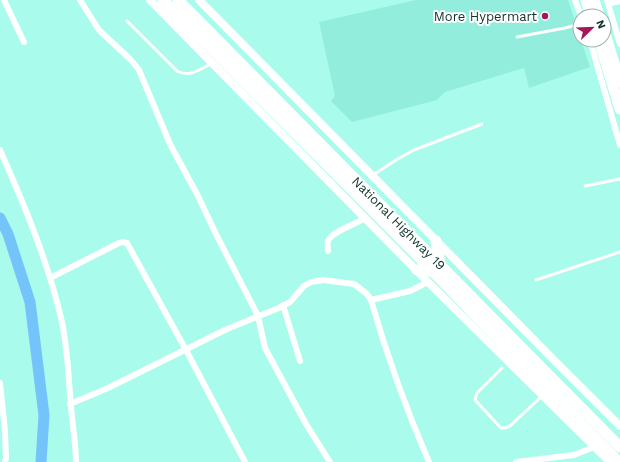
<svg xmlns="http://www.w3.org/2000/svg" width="620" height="462" font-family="'Work Sans',sans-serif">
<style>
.built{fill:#93eddd}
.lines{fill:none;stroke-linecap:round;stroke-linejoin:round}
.river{stroke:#75c3fb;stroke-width:11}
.lane{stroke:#fff;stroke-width:3}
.street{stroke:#fff;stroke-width:6}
.secondary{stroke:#fff;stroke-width:8}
.highway{stroke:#fff;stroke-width:11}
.poi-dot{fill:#a61757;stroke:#fff;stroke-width:1.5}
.labels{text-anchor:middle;stroke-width:4;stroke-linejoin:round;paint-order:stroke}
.poi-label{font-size:13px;fill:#10332d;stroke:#fff;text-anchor:end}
.street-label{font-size:13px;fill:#10332d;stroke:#fff}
</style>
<rect width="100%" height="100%" fill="#a9fbeb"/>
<path class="built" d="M416,0H568L580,36V40H581L590,67L529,88L524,68L445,92L437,100L352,122L331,101L335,96L319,22Z"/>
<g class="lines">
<path class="river" d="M0,218L8,234L30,302L44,415L41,462"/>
<g class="lane">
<path d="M127,21L177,71C189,78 200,69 211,64"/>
<path d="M517,37L565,28L580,24"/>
<path d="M373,175L396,160L414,150L482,124"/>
<path d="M585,186L620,179"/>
<path d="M536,280L620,252"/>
<path d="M502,368L477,393L475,400L501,428H505L510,426L542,396"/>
</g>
<g class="street">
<path d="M4,0L24,42"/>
<path d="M80,0L99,30L131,60L139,70L170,144L198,196L216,234L258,316L265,348L306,424L330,462"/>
<path d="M575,0L581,16"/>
<path d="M607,0L620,44"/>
<path d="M608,4L620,1"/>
<path d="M590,40L620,145"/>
<path d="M0,150C24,204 47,259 61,318C68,347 68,375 71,405C72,424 76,443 76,462"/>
<path d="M328,251C328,248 327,244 328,241C331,232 357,223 366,218"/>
<path d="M50,278L119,243L123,242L127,243L186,350L245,462"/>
<path d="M371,300L410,291L428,282"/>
<path d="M283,305L300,361"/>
<path d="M0,383L5,431L6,458L5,462"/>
<path d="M70,404L108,388L227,329L279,308L290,302L304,286L311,282L323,280L354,284L367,294L371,300C387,356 406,409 429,462"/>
<path d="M516,462L574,455L594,447"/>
</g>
<g class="secondary">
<path d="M150,0L428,282L610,462"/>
<path d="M199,0L553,359L620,426"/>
</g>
<g class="highway">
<path d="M163,0L411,249L619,462"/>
<path d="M178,0L620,447"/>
<path d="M586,0L591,16"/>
<path d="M594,0L599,16"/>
<path d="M604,31L620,82"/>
<path d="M599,40L620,109"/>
<path d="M436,241L440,264"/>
<path d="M417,270L432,271"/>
</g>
</g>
<circle class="poi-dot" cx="545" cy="16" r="4"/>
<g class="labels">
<g class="poi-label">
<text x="537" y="21">More Hypermart</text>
</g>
<g class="street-label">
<text transform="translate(399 223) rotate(45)" y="5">National Highway 19</text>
</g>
</g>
<g transform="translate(592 28) rotate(67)"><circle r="19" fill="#ffffff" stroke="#9fadab"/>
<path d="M0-3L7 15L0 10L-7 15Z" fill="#a61757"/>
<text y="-6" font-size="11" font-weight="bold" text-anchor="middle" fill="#10332d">N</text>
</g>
</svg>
